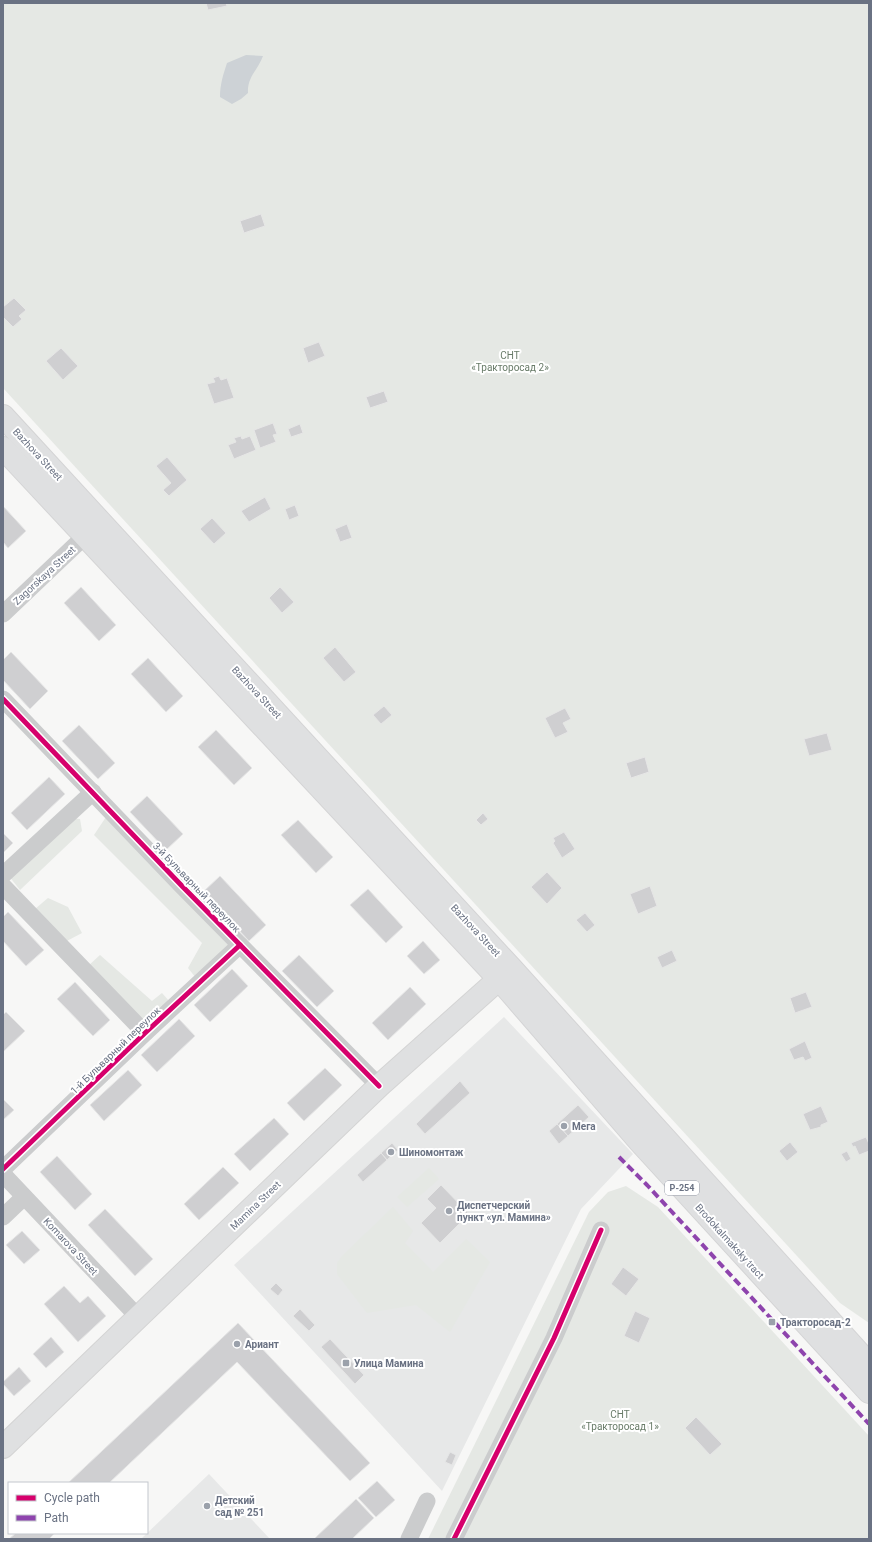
<svg xmlns="http://www.w3.org/2000/svg" width="872" height="1542" font-family="Roboto,sans-serif">
<style>
.built{fill:#e7e8e8}
.green{fill:#e5e8e4}
.water{fill:#cdd2d6}
.building{fill:#cfcfd1;stroke:#e6e6e6}
.lines{fill:none;stroke-linecap:round;stroke-linejoin:round}
.secondary-casing{stroke:#d4d4d4;stroke-width:24}
.primary-casing{stroke:#d4d4d5;stroke-width:24}
.street{stroke:#cbcccd;stroke-width:17}
.secondary{stroke:#dfe0e1;stroke-width:22}
.primary{stroke:#dfe0e1;stroke-width:22}
.quiet{stroke:#8e44ad;stroke-width:4;stroke-dasharray:8 4;stroke-linecap:butt}
.cycleway-casing{stroke:#fff;stroke-width:8}
.cycleway{stroke:#d6006c;stroke-width:5}
.poi-dot{fill:#9ba1ab;stroke:#fff;stroke-width:1.5}
.labels{text-anchor:middle;stroke-width:4;stroke-linejoin:round;paint-order:stroke}
.shield{fill:#fff;stroke:#979ca8;stroke-width:1}
.shield-label{font-size:9px;font-weight:bold;fill:#6a7283}
.park-label{font-size:10px;fill:#687b68;stroke:#fff}
.street-label{font-size:10px;fill:#6a7283;stroke:#fff}
.poi-label{font-size:10px;font-weight:bold;fill:#6a7283;stroke:#fff;text-anchor:start}
</style>
<rect width="100%" height="100%" fill="#f7f7f6"/>
<g class="built">
<path d="M504,1017L633,1154L581,1209L442,1491L234,1265Z"/>
<path d="M209,1474L270,1539H141Z"/>
</g>
<g class="green">
<path d="M3,3H869V1323L840,1303L3,388Z"/>
<path d="M106,817L231,943L196,978L188,968L202,943L94,835Z"/>
<path d="M70,818L80,819L82,831L20,890L9,876Z"/>
<path d="M48,898L68,907L82,933L63,943L35,909Z"/>
<path d="M100,955L152,1001L162,993L169,1001L144,1025L87,967Z"/>
<path d="M429,1168L439,1179L407,1207L397,1197Z"/>
<path d="M626,1186L658,1207L869,1436V1539H428L589,1212L608,1192Z"/>
<path d="M393,1207L413,1231L405,1243L433,1272L466,1239L490,1262L450,1332L416,1305L367,1313L337,1274V1263L342,1256Z"/>
</g>
<path class="water" d="M246,55L263,56C258,70 247,77 248,93L241,99L232,104L220,97C220,85 223,75 227,63Z"/>
<g class="building">
<path d="M206,3H226L227,6L208,10Z"/>
<path d="M261,214L265,226L244,233L240,221Z"/>
<path d="M14,298L26,310L19,316L22,319L13,327L3,317V307Z"/>
<path d="M319,342L325,356L308,363L303,348Z"/>
<path d="M61,348L78,366L63,380L46,361Z"/>
<path d="M219,376L221,380L227,378L234,398L214,404L207,384L215,382L213,378Z"/>
<path d="M384,391L388,402L370,408L366,397Z"/>
<path d="M273,423L277,434L273,435L276,442L260,448L254,430Z"/>
<path d="M300,424L303,433L291,437L288,429Z"/>
<path d="M241,436L242,439L250,436L256,450L234,459L228,445L236,442L234,438Z"/>
<path d="M167,457L187,480L169,496L163,490L171,483L156,466Z"/>
<path d="M265,497L271,509L249,522L241,511Z"/>
<path d="M295,505L299,516L289,520L285,509Z"/>
<path d="M3,506L26,531L8,548L3,542Z"/>
<path d="M212,518L226,533L214,544L200,529Z"/>
<path d="M347,524L352,538L340,542L335,529Z"/>
<path d="M81,587L116,625L99,641L64,603Z"/>
<path d="M280,587L294,602L282,613L269,598Z"/>
<path d="M335,647L356,672L344,682L323,658Z"/>
<path d="M11,652L48,691L30,709L3,680V660Z"/>
<path d="M148,658L183,696L166,712L131,674Z"/>
<path d="M384,706L392,715L381,724L373,715Z"/>
<path d="M565,708L571,719L563,723L568,732L555,738L545,718Z"/>
<path d="M79,725L115,763L98,779L62,741Z"/>
<path d="M216,730L252,768L234,785L198,747Z"/>
<path d="M827,733L832,750L809,756L804,739Z"/>
<path d="M645,757L649,772L631,778L626,763Z"/>
<path d="M49,777L65,794L27,830L11,813Z"/>
<path d="M147,796L183,834L166,850L130,812Z"/>
<path d="M483,813L488,819L481,825L476,820Z"/>
<path d="M298,820L333,857L316,873L281,835Z"/>
<path d="M564,832L575,849L562,858L553,843L555,841L553,838Z"/>
<path d="M3,833L13,843L3,853Z"/>
<path d="M547,872L562,888L547,904L531,887Z"/>
<path d="M220,876L266,925L249,941L203,892Z"/>
<path d="M650,886L657,906L638,914L630,894Z"/>
<path d="M368,889L403,927L386,943L350,905Z"/>
<path d="M8,912L44,950L26,966L3,941V917Z"/>
<path d="M585,913L595,925L587,932L576,920Z"/>
<path d="M423,941L440,960L424,974L407,956Z"/>
<path d="M672,950L677,961L662,968L657,957Z"/>
<path d="M299,955L334,991L317,1007L282,971Z"/>
<path d="M232,969L248,986L210,1022L194,1005Z"/>
<path d="M75,982L110,1020L93,1036L57,999Z"/>
<path d="M410,987L426,1004L388,1040L372,1023Z"/>
<path d="M806,992L812,1007L795,1013L790,998Z"/>
<path d="M6,1012L25,1031L4,1051L3,1050V1015Z"/>
<path d="M179,1019L195,1036L157,1072L141,1055Z"/>
<path d="M805,1041L812,1058L805,1061L803,1057L794,1060L789,1049Z"/>
<path d="M325,1068L342,1085L304,1121L287,1103Z"/>
<path d="M128,1070L142,1085L104,1121L90,1105Z"/>
<path d="M460,1081L470,1093L425,1134L416,1124Z"/>
<path d="M3,1099L14,1110L3,1120Z"/>
<path d="M578,1105L589,1117L568,1136L557,1124Z"/>
<path d="M821,1106L828,1122L821,1125V1127L810,1130L803,1114Z"/>
<path d="M274,1118L289,1134L250,1171L234,1154Z"/>
<path d="M557,1124L568,1136L559,1144L549,1131Z"/>
<path d="M866,1137L869,1144V1151L859,1155L855,1146L853,1147L851,1143Z"/>
<path d="M790,1142L798,1152L787,1161L779,1151Z"/>
<path d="M392,1143L398,1150L387,1160L381,1153Z"/>
<path d="M847,1151L851,1159L846,1162L841,1154Z"/>
<path d="M381,1153L387,1160L363,1182L357,1175Z"/>
<path d="M57,1156L92,1194L75,1210L40,1172Z"/>
<path d="M223,1167L239,1183L199,1220L184,1204Z"/>
<path d="M441,1185L469,1214L440,1243L421,1223L436,1208L427,1199Z"/>
<path d="M105,1209L153,1259L135,1276L88,1225Z"/>
<path d="M22,1231L40,1250L24,1264L6,1245Z"/>
<path d="M623,1267L639,1279L626,1296L611,1284Z"/>
<path d="M276,1283L283,1290L278,1296L270,1289Z"/>
<path d="M64,1286L80,1303L88,1296L106,1316L78,1342L44,1304Z"/>
<path d="M300,1309L315,1325L309,1331L293,1316Z"/>
<path d="M635,1311L650,1318L639,1343L624,1336Z"/>
<path d="M238,1323L370,1463L350,1481L237,1362L109,1483H68Z"/>
<path d="M51,1337L64,1352L46,1368L33,1354Z"/>
<path d="M330,1339L364,1375L355,1384L321,1347Z"/>
<path d="M19,1367L31,1381L14,1396L3,1384V1382Z"/>
<path d="M696,1417L722,1444L710,1455L685,1428Z"/>
<path d="M450,1452L456,1455L452,1465L445,1462Z"/>
<path d="M377,1481L395,1500L376,1517L358,1498Z"/>
<path d="M356,1499L374,1518L352,1539H314Z"/>
<path d="M16,1533H55L49,1539H9Z"/>
</g>
<g class="lines">
<defs>
<path id="secondary" d="M3,1447L379,1086L499,979"/>
<g id="primary">
<path d="M3,416L511,968L869,1364"/>
<path d="M3,448L499,979L640,1142L869,1392"/>
</g>
</defs>
<use href="#secondary" class="secondary-casing"/>
<use href="#primary" class="primary-casing"/>
<g class="street">
<path d="M3,614L85,536"/>
<path d="M3,699L182,886L379,1086"/>
<path d="M3,875L93,792"/>
<path d="M3,886L145,1033"/>
<path d="M3,1169L145,1033L240,945"/>
<path d="M3,1174L138,1317"/>
<path d="M3,1217L24,1197"/>
<path d="M409,1539L427,1501"/>
<path d="M454,1539L554,1338L601,1230"/>
</g>
<use href="#secondary" class="secondary"/>
<use href="#primary" class="primary"/>
<path class="quiet" d="M619,1157L647,1185L869,1424"/>
<defs>
<g id="cycleway">
<path d="M3,699L182,886L379,1086"/>
<path d="M3,1169L145,1033L240,945"/>
<path d="M454,1539L554,1338L601,1230"/>
</g>
</defs>
<use href="#cycleway" class="cycleway-casing"/>
<use href="#cycleway" class="cycleway"/>
</g>
<g class="poi-dot">
<circle cx="564" cy="1126" r="4"/>
<circle cx="391" cy="1152" r="4"/>
<circle cx="449" cy="1211" r="4"/>
<rect x="768" y="1318" width="8" height="8" rx="2"/>
<circle cx="237" cy="1344" r="4"/>
<rect x="342" y="1359" width="8" height="8" rx="2"/>
<circle cx="207" cy="1506" r="4"/>
</g>
<g class="labels">
<rect class="shield" x="665" y="1181" width="34" height="14" rx="3"/>
<g class="shield-label">
<text x="682" y="1191">Р-254</text>
</g>
<g class="park-label">
<text x="510" y="359">СНТ<tspan x="510" dy="12">«Тракторосад 2»</tspan></text>
<text x="620" y="1418">СНТ<tspan x="620" dy="12">«Тракторосад 1»</tspan></text>
</g>
<g class="street-label">
<text transform="translate(38 454) rotate(47)" y="4">Bazhova Street</text>
<text transform="translate(44 575) rotate(-43)" y="4">Zagorskaya Street</text>
<text transform="translate(257 692) rotate(47)" y="4">Bazhova Street</text>
<text transform="translate(197 887) rotate(46)" y="4">3-й Бульварный переулок</text>
<text transform="translate(476 930) rotate(47)" y="4">Bazhova Street</text>
<text transform="translate(115 1050) rotate(-44)" y="4">1-й Бульварный переулок</text>
<text transform="translate(255 1205) rotate(-44)" y="4">Mamina Street</text>
<text transform="translate(730 1241) rotate(48)" y="4">Brodokalmaksky tract</text>
<text transform="translate(71 1246) rotate(47)" y="4">Komarova Street</text>
</g>
<g class="poi-label">
<text x="572" y="1130">Мега</text>
<text x="399" y="1156">Шиномонтаж</text>
<text x="457" y="1209">Диспетчерский<tspan x="457" dy="12">пункт «ул. Мамина»</tspan></text>
<text x="780" y="1326">Тракторосад-2</text>
<text x="245" y="1348">Ариант</text>
<text x="354" y="1367">Улица Мамина</text>
<text x="215" y="1504">Детский<tspan x="215" dy="12">сад № 251</tspan></text>
</g>
</g>
<rect width="872" height="1542" fill="none" stroke="#6a7283" stroke-width="8"/>
<rect x="8" y="1482" width="140" height="52" fill="#ffffff" stroke="#c3c7cd"/>
<rect x="16" y="1495" width="20" height="6" fill="#d6006c" stroke="#c3c7cd"/>
<text x="44" y="1502" font-size="12" fill="#6a7283">Cycle path</text>
<rect x="16" y="1515" width="20" height="6" fill="#8e44ad" stroke="#c3c7cd"/>
<text x="44" y="1522" font-size="12" fill="#6a7283">Path</text>
</svg>
